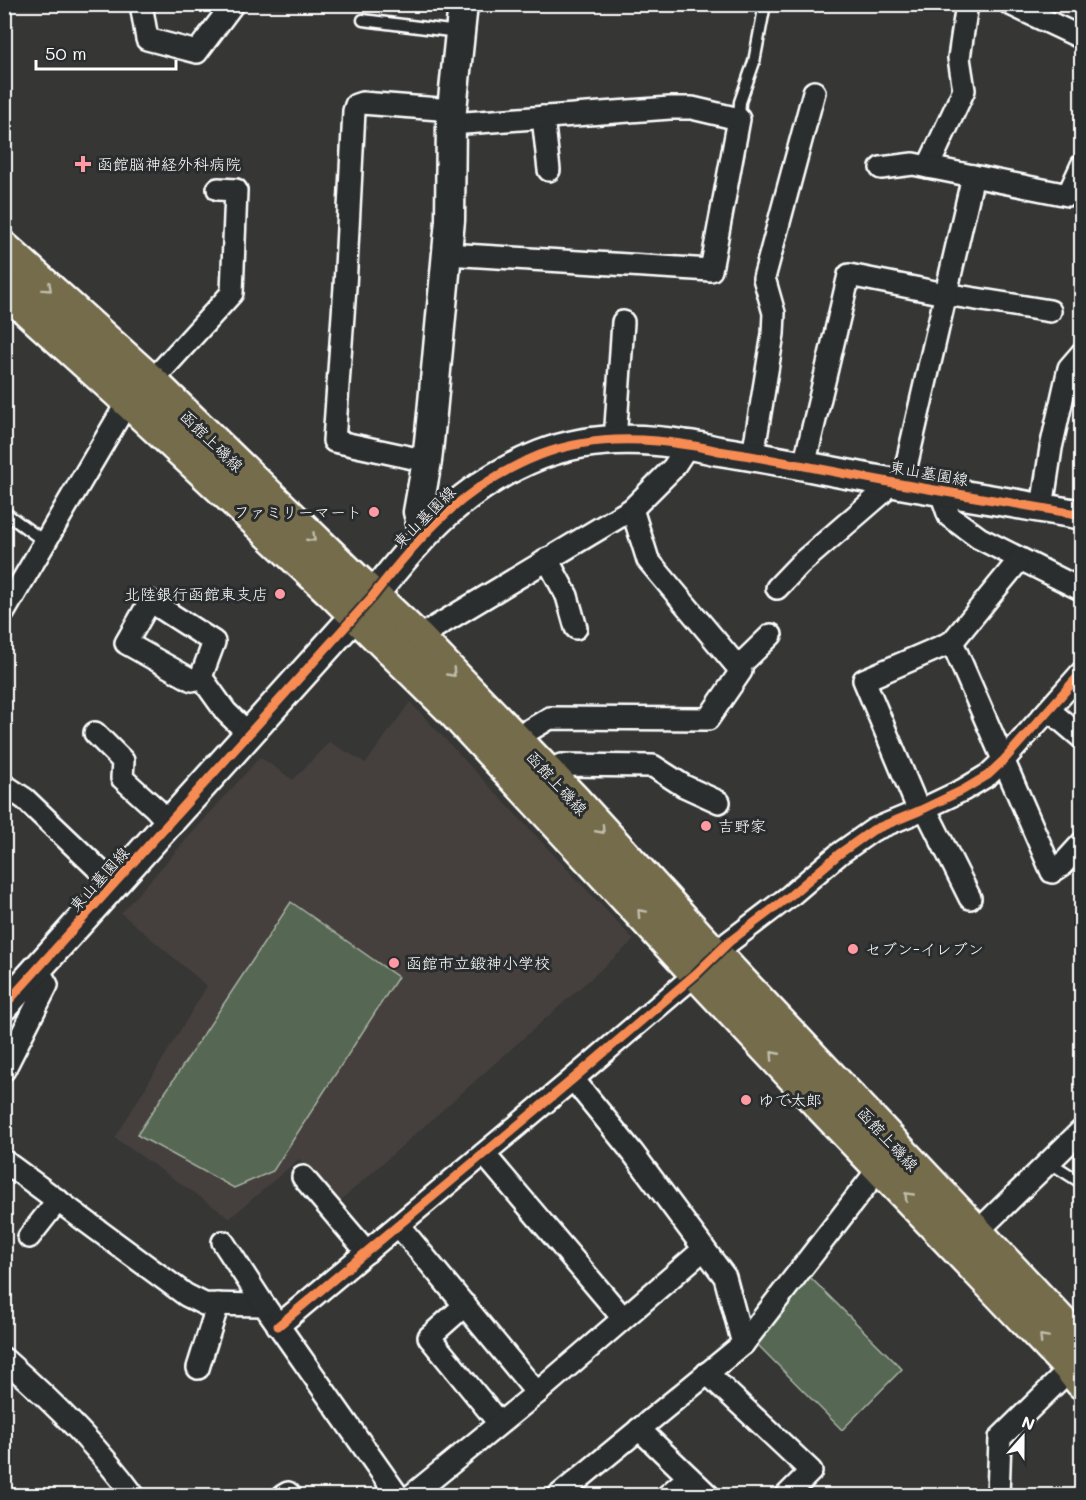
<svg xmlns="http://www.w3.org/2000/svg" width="1086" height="1500" font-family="Mali,'Klee One',sans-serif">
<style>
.built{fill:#45403d}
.green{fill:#566852;stroke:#aab4a8;stroke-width:1.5}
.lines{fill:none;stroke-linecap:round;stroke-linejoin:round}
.lane-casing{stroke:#fff;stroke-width:15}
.street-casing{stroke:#fff;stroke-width:26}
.secondary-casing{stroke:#fff;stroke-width:33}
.primary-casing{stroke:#fff;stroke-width:38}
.lane{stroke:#2a2d2e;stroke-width:10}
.street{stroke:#2a2d2e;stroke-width:21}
.secondary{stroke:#2a2d2e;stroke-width:28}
.primary{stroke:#746c4b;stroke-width:33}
.cycleway-casing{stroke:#2a2d2e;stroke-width:13}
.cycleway{stroke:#f68b52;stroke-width:9}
.oneway{stroke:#c0bdae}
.poi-dot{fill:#ff9aa2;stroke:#2a2d2e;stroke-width:2}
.labels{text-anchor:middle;stroke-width:6;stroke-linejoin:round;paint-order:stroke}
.poi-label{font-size:16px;fill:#fff;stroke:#2a2d2e;text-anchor:start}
.street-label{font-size:16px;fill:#fff;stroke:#2a2d2e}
</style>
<rect width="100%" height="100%" fill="#363635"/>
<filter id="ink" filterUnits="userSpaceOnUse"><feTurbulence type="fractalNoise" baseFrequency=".0167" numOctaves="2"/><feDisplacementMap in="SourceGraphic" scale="12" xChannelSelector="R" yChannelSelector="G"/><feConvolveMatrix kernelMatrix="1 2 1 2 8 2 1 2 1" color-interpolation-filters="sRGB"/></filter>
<g filter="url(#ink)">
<path class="built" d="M410,702L634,940L340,1201L299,1159L230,1218L115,1138L207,986L121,913L260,757L293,780L329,742L366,763Z"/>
<g class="green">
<path d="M291,902L398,977L273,1171L234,1188L137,1135Z"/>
<path d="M809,1276L902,1369L842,1430L754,1341Z"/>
</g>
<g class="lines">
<defs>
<g id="lane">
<path d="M363,20L458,32"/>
<path d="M739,119L740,102L754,62L765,4"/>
<path d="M4,512L45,542"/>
<path d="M1049,1162L1082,1183"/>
</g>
<g id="street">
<path d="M141,4L147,39L197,52L233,4"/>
<path d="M1010,4L1082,38"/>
<path d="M543,117L549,170"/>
<path d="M928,167L964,90L959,58L967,4"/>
<path d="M881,168L913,164L1068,195L1082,165"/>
<path d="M447,254L711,270L739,119L692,108H670L451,124"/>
<path d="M615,441L623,322"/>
<path d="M753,456L773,334L774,313L764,278L814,92"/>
<path d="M427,461L334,441L345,287L354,111L356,105L362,103L452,110"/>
<path d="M804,466L849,275L945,294L1050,311"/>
<path d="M902,484L973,176"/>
<path d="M940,490L949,516L979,538L1082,590"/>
<path d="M1042,508L1051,448L1069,368L1082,353"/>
<path d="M547,559L567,596L576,628"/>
<path d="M777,588L800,564L881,494L889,482"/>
<path d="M4,612L128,401L151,382L232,293L236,190L218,189"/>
<path d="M417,638L632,509L673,468L688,445"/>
<path d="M952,642L1052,872L1061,866L1082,843"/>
<path d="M738,667L771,635"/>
<path d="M201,677L214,642L150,601L126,643L192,680L201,677L226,712L249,734"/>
<path d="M1049,710L1082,738"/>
<path d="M95,733L123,761L122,778L155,808L169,823"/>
<path d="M517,740L528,731L550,718L708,719L741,671L648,560L632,509"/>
<path d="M549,774L561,765L653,766L684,786L719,802"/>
<path d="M4,785L25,799L114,884"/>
<path d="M925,808L970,898"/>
<path d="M919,811L864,680L952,642L1020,559"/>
<path d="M4,1070L47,985L38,970"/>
<path d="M484,1154L623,1318"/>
<path d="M4,1161L186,1295L204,1304L264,1305L398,1496"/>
<path d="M303,1177L367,1252"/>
<path d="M399,1226L537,1393"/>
<path d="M976,1233L1082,1130"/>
<path d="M29,1237L58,1200"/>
<path d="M223,1242L264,1305"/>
<path d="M465,1305L429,1337L499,1423"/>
<path d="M278,1326L573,1079L697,973L729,942L791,895L839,854L873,830L919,811L963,790L988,775L1004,760L1082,672"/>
<path d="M743,1344L880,1167"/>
<path d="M4,1359C51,1400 97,1445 134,1496"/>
<path d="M198,1368L218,1304"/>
<path d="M707,1373L811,1471L786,1496"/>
<path d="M639,1429L709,1496"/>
<path d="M283,1496L288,1493L291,1496"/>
<path d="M411,1496L537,1393L704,1249"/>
<path d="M558,1496L743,1344L725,1277L633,1153L573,1079"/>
<path d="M667,1496L689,1477"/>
<path d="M998,1496L1000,1438L1058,1381L1070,1367"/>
</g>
<g id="secondary">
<path d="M424,534L418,512L427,461L432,413L450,220L451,119L463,4"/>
<path d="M4,1006L372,597C421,534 464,485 540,455C586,437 640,437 688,445C698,446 709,449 719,451C767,458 814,468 862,477C935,491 1008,502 1082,515"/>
</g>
<g id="primary">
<path d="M4,249L151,382L350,575L417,638L575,802L699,938L1082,1345"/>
<path d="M4,288L118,391L332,591L452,709L679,954L815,1099L1001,1294L1070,1367L1082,1382"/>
</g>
</defs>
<use href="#lane" class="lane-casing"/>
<use href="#street" class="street-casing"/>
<use href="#secondary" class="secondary-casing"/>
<use href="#primary" class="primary-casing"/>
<use href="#lane" class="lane"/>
<use href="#street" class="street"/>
<use href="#secondary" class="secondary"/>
<use href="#primary" class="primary"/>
<defs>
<g id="cycleway">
<path d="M4,1006L372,597C421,534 464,485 540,455C586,437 640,437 688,445C698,446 709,449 719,451C767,458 814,468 862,477C935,491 1008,502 1082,515"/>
<path d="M278,1326L573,1079L697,973L729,942L791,895L839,854L873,830L919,811L963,790L988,775L1004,760L1082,672"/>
</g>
</defs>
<use href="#cycleway" class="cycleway-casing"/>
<use href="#cycleway" class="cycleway"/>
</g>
<defs><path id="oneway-chevron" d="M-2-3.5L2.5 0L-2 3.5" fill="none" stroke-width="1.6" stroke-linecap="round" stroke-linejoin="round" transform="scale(1.5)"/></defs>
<g class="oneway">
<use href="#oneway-chevron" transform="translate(48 288) rotate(42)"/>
<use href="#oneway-chevron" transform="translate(312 538) rotate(44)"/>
<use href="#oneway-chevron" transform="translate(452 673) rotate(46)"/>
<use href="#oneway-chevron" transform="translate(601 830) rotate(48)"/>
<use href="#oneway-chevron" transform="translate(641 913) rotate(-133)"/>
<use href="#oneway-chevron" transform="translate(774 1055) rotate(-132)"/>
<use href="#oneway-chevron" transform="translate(908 1196) rotate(-134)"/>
<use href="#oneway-chevron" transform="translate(1043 1338) rotate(-133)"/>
</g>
</g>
<g class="poi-dot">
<path d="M80 155h6v6h6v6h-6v6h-6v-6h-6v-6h6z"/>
<circle cx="374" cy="512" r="6"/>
<circle cx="280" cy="594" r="6"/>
<circle cx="706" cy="826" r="6"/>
<circle cx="853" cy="949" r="6"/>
<circle cx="394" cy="963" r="6"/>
<circle cx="746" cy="1100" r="6"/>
</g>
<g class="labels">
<g class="poi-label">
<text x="97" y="170">函館脳神経外科病院</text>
<text x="362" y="518" text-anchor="end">ファミリーマート</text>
<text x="268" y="600" text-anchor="end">北陸銀行函館東支店</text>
<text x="718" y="832">吉野家</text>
<text x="865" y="955">セブン-イレブン</text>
<text x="406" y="969">函館市立鍛神小学校</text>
<text x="758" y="1106">ゆで太郎</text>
</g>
<g class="street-label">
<text transform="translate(212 441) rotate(44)" y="6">函館上磯線</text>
<text transform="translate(929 473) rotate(10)" y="6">東山墓園線</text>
<text transform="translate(424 517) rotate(-45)" y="6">東山墓園線</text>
<text transform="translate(557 783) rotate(47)" y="6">函館上磯線</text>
<text transform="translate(99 879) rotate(-48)" y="6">東山墓園線</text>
<text transform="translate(888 1139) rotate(47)" y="6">函館上磯線</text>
</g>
</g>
<rect width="1086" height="1500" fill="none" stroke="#2a2d2e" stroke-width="24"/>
<rect x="12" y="12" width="1062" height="1476" fill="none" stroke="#fff" stroke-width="2" filter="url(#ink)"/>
<g transform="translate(1023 1437) rotate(21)" stroke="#2a2d2e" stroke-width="4.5" paint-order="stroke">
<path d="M0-4.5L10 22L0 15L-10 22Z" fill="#ffffff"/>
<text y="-9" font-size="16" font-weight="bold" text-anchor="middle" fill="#ffffff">N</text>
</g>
<path d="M36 60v9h140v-9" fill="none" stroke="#ffffff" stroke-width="3"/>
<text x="45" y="60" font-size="18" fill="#ffffff" stroke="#2a2d2e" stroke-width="4.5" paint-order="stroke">50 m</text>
</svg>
